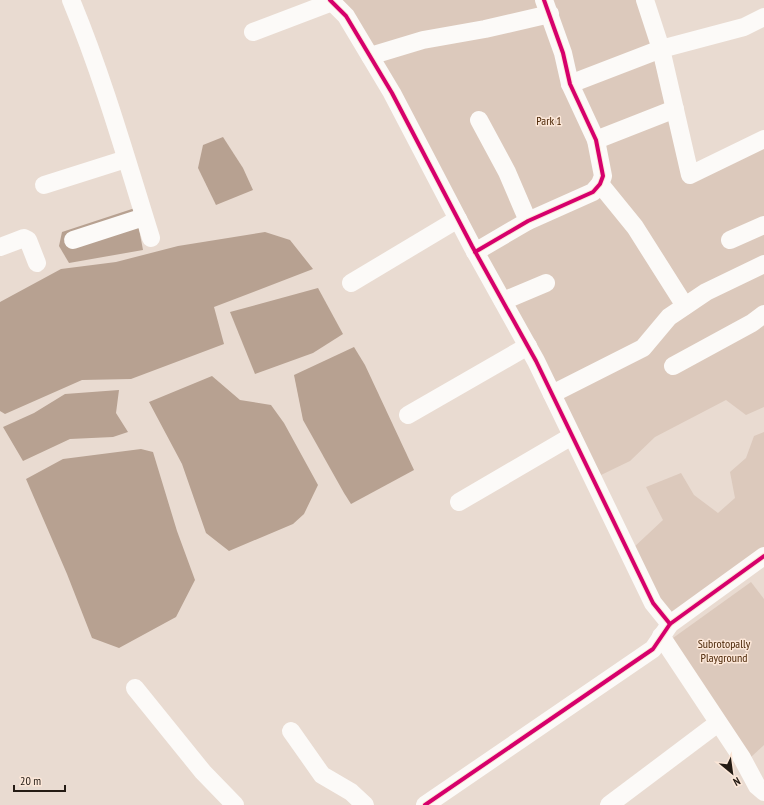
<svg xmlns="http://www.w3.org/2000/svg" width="764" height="805" font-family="'PT Sans Narrow',sans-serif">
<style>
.green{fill:#dcc9bc}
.water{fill:#b7a191}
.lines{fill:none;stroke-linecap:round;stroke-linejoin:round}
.minor{stroke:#fcfaf8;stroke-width:18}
.cycleway-casing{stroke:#fce7d8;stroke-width:6}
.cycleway{stroke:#d6006c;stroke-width:4}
.labels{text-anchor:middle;stroke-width:3;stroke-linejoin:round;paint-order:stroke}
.park-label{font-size:12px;fill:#4b2606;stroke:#fce7d8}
</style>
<rect width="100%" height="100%" fill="#e9dbd1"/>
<g class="green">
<path d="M339,0H639L686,182L764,148V407L746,415L726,400L655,437L630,461L601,475Z"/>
<path d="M764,432V548L672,616L656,599L632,549L663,520L646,487L681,473L694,495L718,513L735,498L730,472L746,458L754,436Z"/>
<path d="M751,582L764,599V745L751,757L666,643Z"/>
</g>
<g class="water">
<path d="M223,137L243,168L253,190L216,205L198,168L203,145Z"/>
<path d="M135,208L143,250L69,263L59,246L62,232Z"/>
<path d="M265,232L290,240L313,269L214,307L224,344L131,379L82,380L5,414L0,411V302L61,269L116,262L178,246Z"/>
<path d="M318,288L343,334L313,353L255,374L230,312Z"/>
<path d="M354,347L365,365L414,470L351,504L344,493L303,420L294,375Z"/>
<path d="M212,376L240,400L271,405L284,423L318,485L304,514L293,524L229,551L206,533L182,464L149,402Z"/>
<path d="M119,390L116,413L128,432L113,437L70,439L23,461L3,427L34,413L65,394Z"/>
<path d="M141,449L153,452L177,531L195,580L176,617L119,648L92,638L67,574L26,479L63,459Z"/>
</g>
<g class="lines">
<g class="minor">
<path d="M71,0C103,77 126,158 151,238"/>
<path d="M330,0L346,16L392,93L472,246L536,361L653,603L670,624"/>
<path d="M645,0L661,49L690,175L764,139"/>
<path d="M253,32L332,2"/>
<path d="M370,56L423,40L485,29L550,14"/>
<path d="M570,84L661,49L744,27L764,17"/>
<path d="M479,120L507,172L528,221"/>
<path d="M596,140L675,109"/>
<path d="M600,184L635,227L685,306"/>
<path d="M44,185L126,159"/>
<path d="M73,240L144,217"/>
<path d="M730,240L764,225"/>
<path d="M0,247L24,238L28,240L37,263"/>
<path d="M475,252L528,221L593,192L600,184L603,176L596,140L570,84L563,53L544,0"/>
<path d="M351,283L458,219"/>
<path d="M503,301L546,283"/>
<path d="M673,366L752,323L764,314"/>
<path d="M552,394L643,348L669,317L706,292L764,264"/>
<path d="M408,415L528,346"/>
<path d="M459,502L572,436"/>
<path d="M661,636L742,758L757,786L764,792"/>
<path d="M135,688L203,772L235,805"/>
<path d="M291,731L322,775L351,792L365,805"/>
<path d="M425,805L653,649L670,624L764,556"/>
<path d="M609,805L718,723"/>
</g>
<defs>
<g id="cycleway">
<path d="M330,0L346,16L392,93L472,246L536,361L653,603L670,624"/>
<path d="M475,252L528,221L593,192L600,184L603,176L596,140L570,84L563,53L544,0"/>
<path d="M425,805L653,649L670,624L764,556"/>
</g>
</defs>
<use href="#cycleway" class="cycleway-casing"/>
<use href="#cycleway" class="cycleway"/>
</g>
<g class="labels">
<g class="park-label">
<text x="549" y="125">Park 1</text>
<text x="724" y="648">Subrotopally<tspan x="724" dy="14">Playground</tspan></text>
</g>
</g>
<g transform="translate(732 773) rotate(151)" stroke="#fce7d8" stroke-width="3" paint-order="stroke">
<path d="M0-3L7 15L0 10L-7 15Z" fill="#241b14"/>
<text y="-6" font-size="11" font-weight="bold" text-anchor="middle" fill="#241b14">N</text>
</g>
<path d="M14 785v6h51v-6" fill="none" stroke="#241b14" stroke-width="2"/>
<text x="20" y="785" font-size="12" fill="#241b14" stroke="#fce7d8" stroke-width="3" paint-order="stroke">20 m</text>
</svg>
